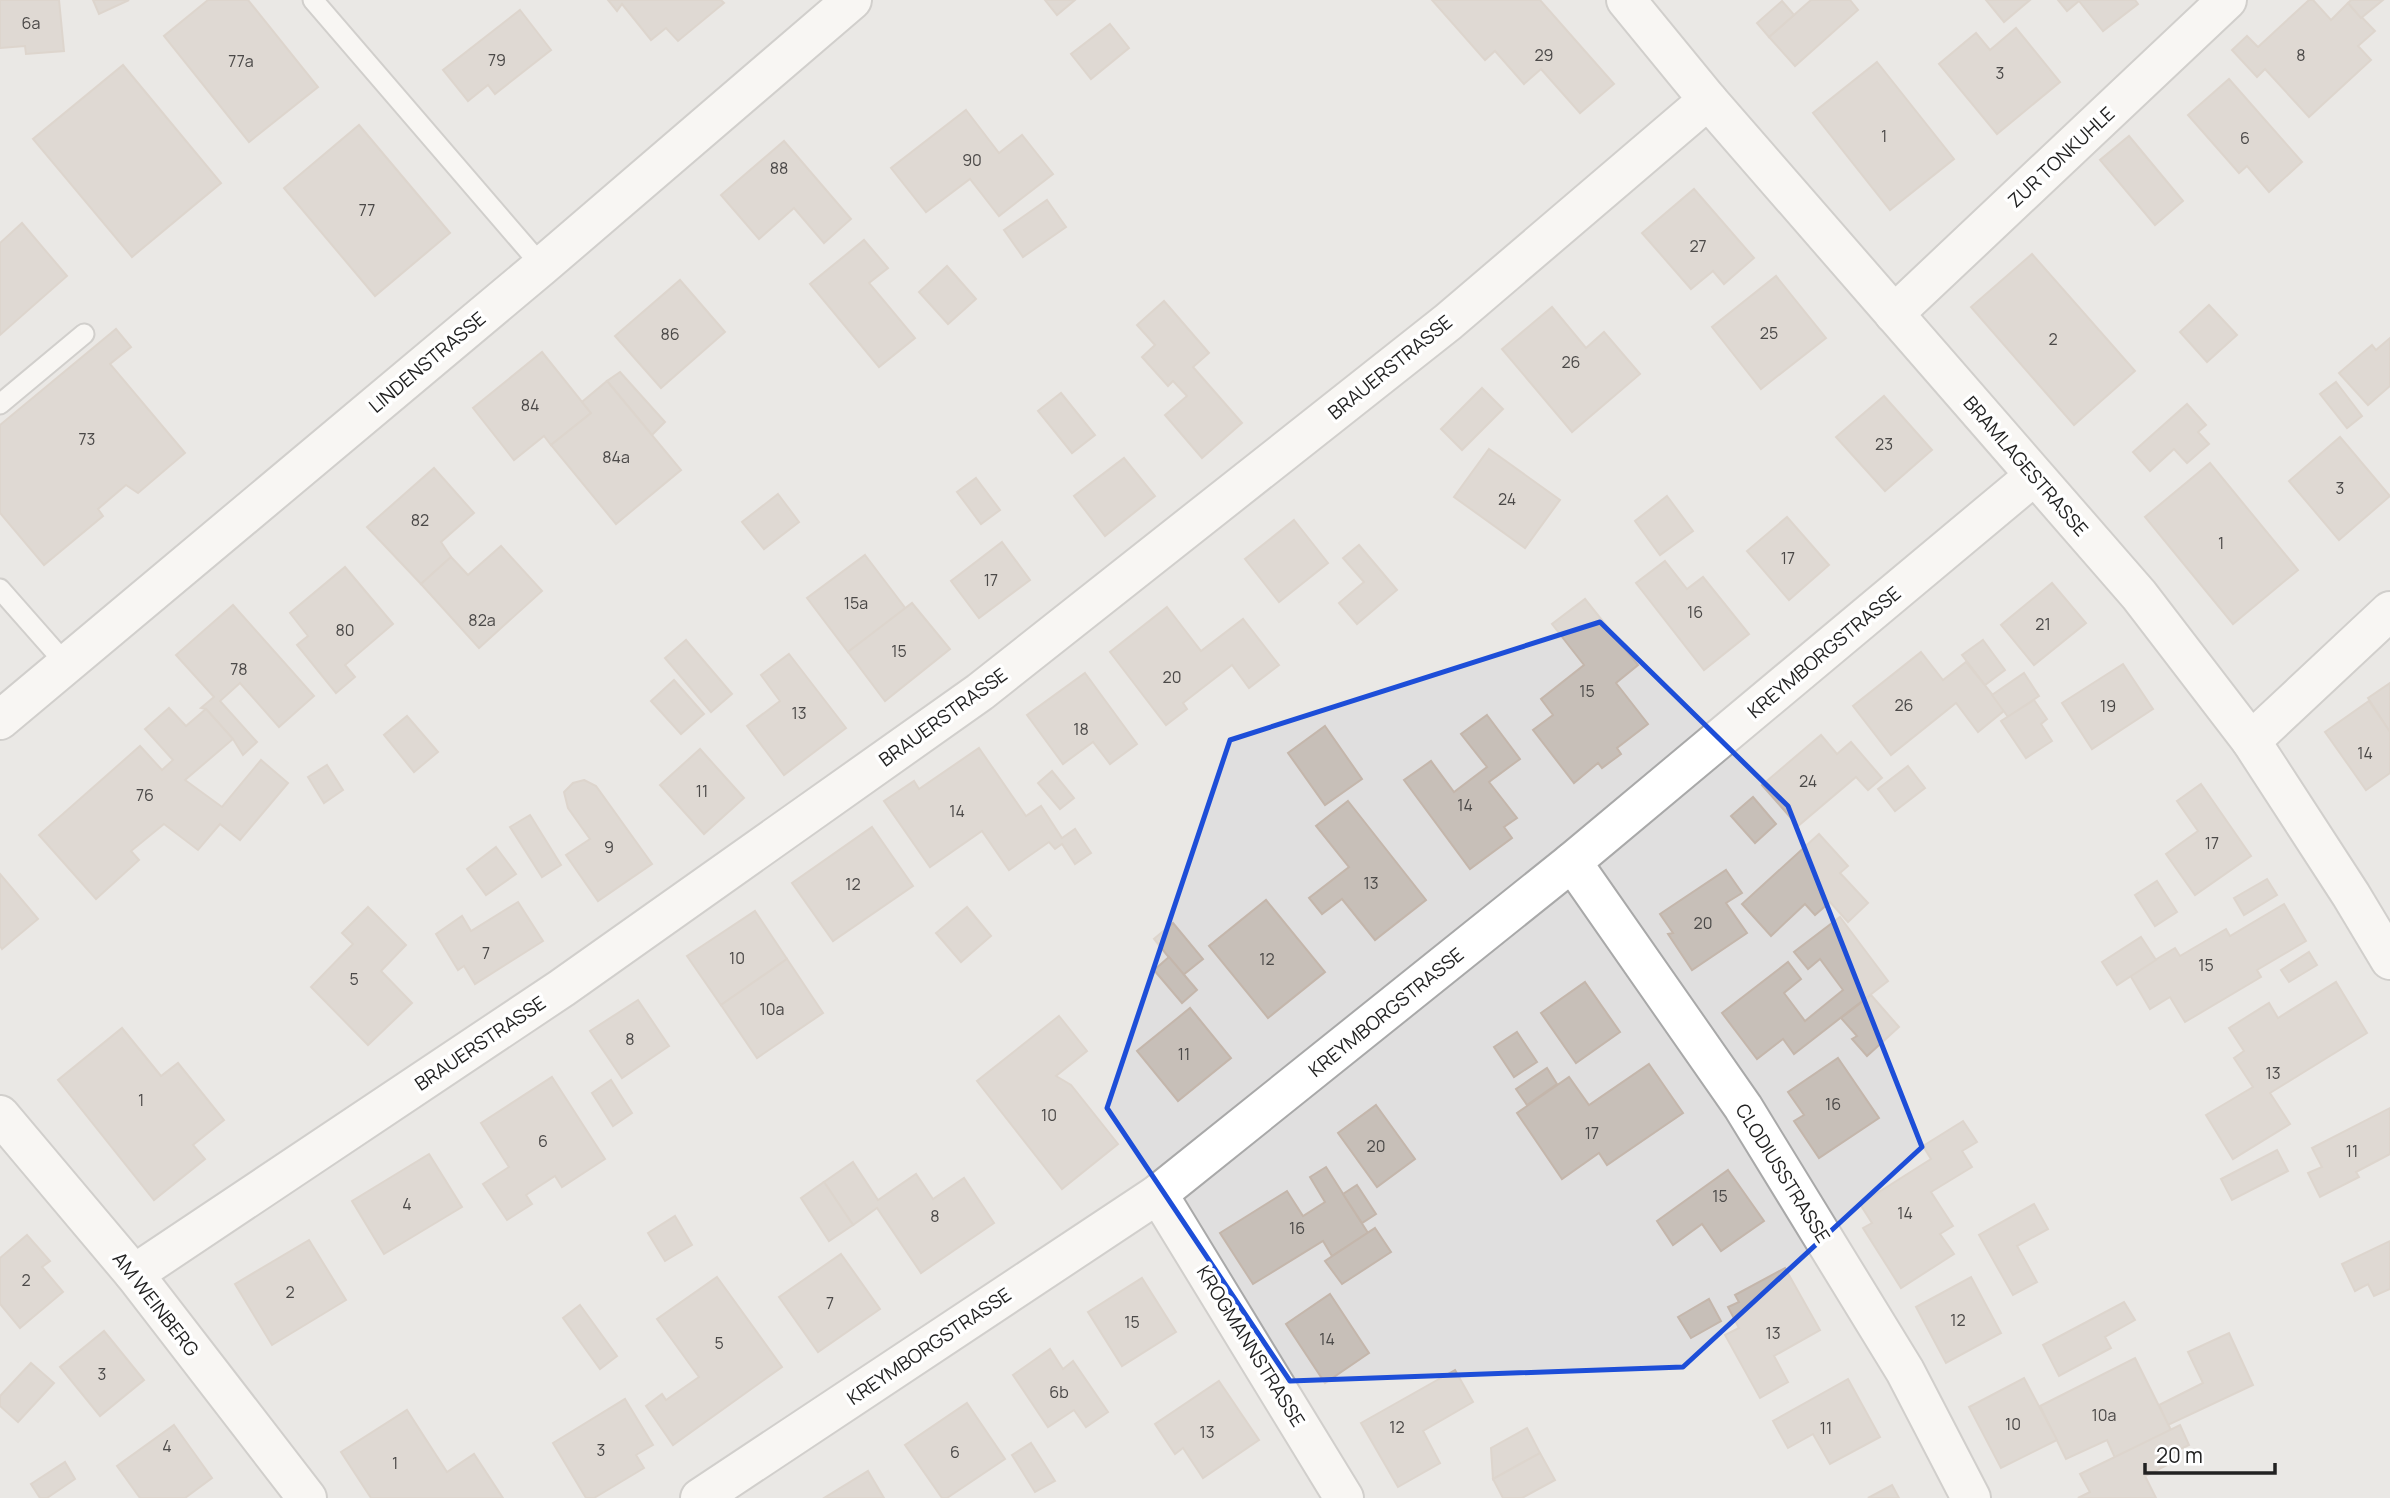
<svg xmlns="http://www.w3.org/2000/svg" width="2390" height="1498" font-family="Manrope,sans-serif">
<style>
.residential{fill:#e0dfdf}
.building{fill:#c7bfb8;stroke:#c4b6ab;stroke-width:2}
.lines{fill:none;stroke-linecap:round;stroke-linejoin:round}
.service-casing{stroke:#a9a9a9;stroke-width:23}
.minor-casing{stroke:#a9a9a9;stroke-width:42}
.tertiary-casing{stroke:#a9a9a9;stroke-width:42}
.service{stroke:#fff;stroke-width:19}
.minor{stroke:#fff;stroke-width:38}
.tertiary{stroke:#fff;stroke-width:38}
.marked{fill:none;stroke:#1d4ed8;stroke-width:5;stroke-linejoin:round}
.labels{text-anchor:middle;stroke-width:7;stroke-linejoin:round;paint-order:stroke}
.number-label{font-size:16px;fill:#4b4948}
.street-label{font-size:19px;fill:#222;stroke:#fff}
</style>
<rect width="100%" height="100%" fill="#f2efe9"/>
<rect class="residential" x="0" y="0" width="2390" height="1498"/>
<g class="building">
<path d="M0,0H59L64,51L26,54L25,46L0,48Z"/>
<path d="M93,0H129L99,14Z"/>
<path d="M208,0H248L318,87L249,142L164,36Z"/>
<path d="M608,0H721L724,3L678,41L666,28L651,40L622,4L617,11Z"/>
<path d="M1045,0H1075L1057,15Z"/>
<path d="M1432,0H1540L1614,84L1580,113L1541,69L1524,84L1495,51L1485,60Z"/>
<path d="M1811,0H1850L1858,10L1795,66L1769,37Z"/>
<path d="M1986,0H2030L2004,22Z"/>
<path d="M2058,0H2135L2138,4L2103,31L2079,1L2067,11Z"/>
<path d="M2309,0H2313L2331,20L2348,3L2375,31L2358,46L2371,60L2309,117L2265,69L2257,77L2232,50L2247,36L2258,47Z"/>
<path d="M2351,0H2383L2361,18L2348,3Z"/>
<path d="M1782,1L1794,15L1769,37L1757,23Z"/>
<path d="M520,10L551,50L495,94L488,85L468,101L443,70Z"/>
<path d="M1110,24L1129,48L1091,79L1071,54Z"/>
<path d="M2016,28L2060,82L1997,134L1939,64L1976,33L1990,50Z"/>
<path d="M1877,62L1954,159L1890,210L1813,113Z"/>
<path d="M123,65L221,183L132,257L33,139Z"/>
<path d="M2229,79L2302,162L2269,192L2247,166L2239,173L2188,115Z"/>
<path d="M966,110L999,153L1022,135L1053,174L999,216L970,179L926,212L891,168Z"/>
<path d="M359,125L450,233L375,296L284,188Z"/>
<path d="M2129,136L2183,201L2155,225L2100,160Z"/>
<path d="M784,141L851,219L824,243L794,208L759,239L721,195Z"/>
<path d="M1694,189L1754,258L1724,284L1713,271L1691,289L1642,233Z"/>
<path d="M1047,200L1066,227L1023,257L1004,230Z"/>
<path d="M22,223L67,276L0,335V243Z"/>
<path d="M864,240L888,268L869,283L915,338L879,367L810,284Z"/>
<path d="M2032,254L2135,371L2074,425L1971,307Z"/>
<path d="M947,266L976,299L948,324L919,292Z"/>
<path d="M1776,276L1826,338L1761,389L1712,327Z"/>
<path d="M680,280L725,332L661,388L615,336Z"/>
<path d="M1164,301L1209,353L1193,367L1242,423L1202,458L1165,415L1187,396L1173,381L1168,386L1142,357L1155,345L1137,325Z"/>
<path d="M2209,305L2237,335L2207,362L2180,332Z"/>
<path d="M1552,307L1586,348L1604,332L1640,374L1572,432L1502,349Z"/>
<path d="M116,329L131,347L110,364L185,453L138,493L126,485L98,509L103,516L44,565L0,513V425Z"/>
<path d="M2390,338V386L2368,405L2339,373L2372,345L2376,350Z"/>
<path d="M542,352L591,413L551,445L544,436L514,460L473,408Z"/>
<path d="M620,372L665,422L652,435L607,381Z"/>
<path d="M607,381L681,470L616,524L551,445L591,413L582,402Z"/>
<path d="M2336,382L2362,416L2347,428L2320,394Z"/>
<path d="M1482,388L1503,409L1462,450L1441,429Z"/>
<path d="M1061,393L1095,435L1072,453L1038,411Z"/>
<path d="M1884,396L1932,450L1885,491L1836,437Z"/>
<path d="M2187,404L2206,425L2198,432L2209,444L2187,463L2174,449L2150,471L2133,452Z"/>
<path d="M2340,437L2390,496L2339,540L2289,481Z"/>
<path d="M1489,449L1560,500L1525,548L1454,497Z"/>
<path d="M1124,458L1155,496L1105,536L1074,496Z"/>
<path d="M2210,463L2298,570L2233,624L2145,517Z"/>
<path d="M434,468L474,513L441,542L451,557L421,584L367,527Z"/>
<path d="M976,478L1000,510L981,524L957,492Z"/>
<path d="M778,494L799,522L764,549L742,522Z"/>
<path d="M1667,496L1693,531L1660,555L1635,521Z"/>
<path d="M1787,517L1829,565L1789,600L1747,551Z"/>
<path d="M1294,520L1328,563L1279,602L1245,559Z"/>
<path d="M1002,542L1030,580L979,618L951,581Z"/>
<path d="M1359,545L1397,590L1357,624L1339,603L1364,582L1343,558Z"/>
<path d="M501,546L542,591L479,648L421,584L451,557L468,575Z"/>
<path d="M865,555L906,609L848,652L807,598Z"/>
<path d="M1665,561L1687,589L1703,577L1749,634L1704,670L1636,583Z"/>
<path d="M345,567L393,624L345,665L355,677L336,693L297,645L308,636L290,613Z"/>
<path d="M2052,583L2086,623L2034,665L2001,625Z"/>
<path d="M1585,599L1638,665L1616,683L1648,724L1617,748L1621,754L1602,768L1598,763L1574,783L1533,730L1553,715L1541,699L1584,665L1552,624Z"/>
<path d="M912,603L950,649L885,701L848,652Z"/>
<path d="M233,605L314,696L279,727L240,683L220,701L257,742L243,755L233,739L206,709L201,708L214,697L176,655Z"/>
<path d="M1167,607L1201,651L1243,619L1279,665L1249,688L1232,665L1183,703L1187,709L1166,725L1110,652Z"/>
<path d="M686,640L732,694L711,712L665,658Z"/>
<path d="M1983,640L2005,670L1985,685L1962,655Z"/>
<path d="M1921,652L1943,680L1966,662L2005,710L1978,732L1956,703L1891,755L1853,706Z"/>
<path d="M789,654L846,728L784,775L747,726L780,701L761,675Z"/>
<path d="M2123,664L2153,709L2092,749L2062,703Z"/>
<path d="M1085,673L1137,744L1110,764L1093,742L1063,764L1027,715Z"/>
<path d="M2024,673L2039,696L2008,717L1992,695Z"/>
<path d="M674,680L704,714L681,734L651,701Z"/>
<path d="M2390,683V732L2368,698Z"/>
<path d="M2034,700L2047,719L2041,724L2052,741L2026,758L2001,721Z"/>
<path d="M2369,701L2390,732V773L2366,790L2325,732Z"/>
<path d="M169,708L186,726L206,709L233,739L185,780L222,807L261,760L288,783L240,840L220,824L198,850L164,824L131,851L139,860L96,899L39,835L140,746L162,770L173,760L145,729Z"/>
<path d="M1487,715L1520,759L1489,782L1517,818L1504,827L1512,838L1470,869L1404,780L1431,761L1454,792L1487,767L1461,734Z"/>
<path d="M407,716L438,752L414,772L384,735Z"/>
<path d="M1325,726L1362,779L1325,805L1288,753Z"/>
<path d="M1821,735L1837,754L1851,742L1882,778L1868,790L1856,777L1798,826L1762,785Z"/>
<path d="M979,748L1026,816L1041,806L1062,838L1075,829L1091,853L1075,864L1062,844L1055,849L1049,842L1009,870L982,831L930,867L884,801L914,781L919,789Z"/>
<path d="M700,749L744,798L704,834L660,785Z"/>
<path d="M327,765L343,790L324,803L308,777Z"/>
<path d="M1908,766L1925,788L1895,811L1878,789Z"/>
<path d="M1052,771L1074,798L1060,809L1038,783Z"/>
<path d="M584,780L596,786L652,864L598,901L566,855L590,839L568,808L564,792L573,783Z"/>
<path d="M2201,784L2251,856L2195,895L2166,854L2198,831L2177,801Z"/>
<path d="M1753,797L1776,824L1755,843L1731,816Z"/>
<path d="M1348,801L1426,900L1375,940L1342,899L1322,914L1309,898L1349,867L1316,826Z"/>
<path d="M530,815L561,865L542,877L510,827Z"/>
<path d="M872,827L913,886L833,941L792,883Z"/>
<path d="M1819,834L1848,866L1840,873L1868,903L1848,922L1830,902L1815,915L1805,904L1771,936L1742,904Z"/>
<path d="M496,847L516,874L486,895L467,869Z"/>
<path d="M1726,870L1742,893L1726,903L1747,933L1692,970L1668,934L1673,933L1660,914Z"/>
<path d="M0,874L38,919L2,949L0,946Z"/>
<path d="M2267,879L2277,895L2244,915L2234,898Z"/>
<path d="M2157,881L2177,912L2155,926L2135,895Z"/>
<path d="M1266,900L1325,972L1268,1018L1209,946Z"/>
<path d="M518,902L543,941L475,984L464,966L458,970L436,934L462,916L471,931Z"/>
<path d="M2284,904L2306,941L2257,970L2261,977L2185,1022L2170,997L2150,1009L2130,975L2175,948L2180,956L2226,929L2230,936Z"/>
<path d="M368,907L406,945L381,971L412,1003L368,1045L311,987L353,944L342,933Z"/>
<path d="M967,907L991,936L961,962L936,933Z"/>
<path d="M755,911L787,959L721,1005L687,956Z"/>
<path d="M1840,917L1888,981L1794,1054L1783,1039L1757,1059L1722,1013L1788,962L1801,979L1784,993L1805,1021L1843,990L1820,959L1808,969L1794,952Z"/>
<path d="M1173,923L1203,959L1183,975L1154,939Z"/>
<path d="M2141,937L2156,960L2117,985L2102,962Z"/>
<path d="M2309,952L2317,965L2289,982L2281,970Z"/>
<path d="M1169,957L1197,990L1182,1003L1154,970Z"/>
<path d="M787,959L823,1013L757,1058L721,1005Z"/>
<path d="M1585,982L1620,1032L1576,1063L1541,1013Z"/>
<path d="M2336,982L2367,1033L2270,1093L2290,1124L2233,1159L2206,1115L2253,1087L2234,1058L2244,1051L2229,1028L2269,1003L2278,1018Z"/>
<path d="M1871,995L1899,1027L1867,1056L1852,1039L1857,1036L1841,1018Z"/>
<path d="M638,1000L669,1046L622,1078L590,1031Z"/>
<path d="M1190,1008L1231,1058L1178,1101L1137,1051Z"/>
<path d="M1059,1016L1087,1051L1056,1076L1071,1085L1118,1144L1062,1189L977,1081Z"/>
<path d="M122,1028L161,1076L178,1063L224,1120L193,1145L205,1159L154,1200L58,1080Z"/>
<path d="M1517,1032L1537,1062L1514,1077L1494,1047Z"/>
<path d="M1838,1058L1879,1118L1819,1158L1794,1121L1804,1115L1788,1092Z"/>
<path d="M1649,1064L1683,1113L1607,1165L1599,1153L1562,1179L1517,1113L1569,1077L1589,1105Z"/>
<path d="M1547,1068L1557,1084L1527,1105L1516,1089Z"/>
<path d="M552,1077L605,1159L562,1187L555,1176L526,1195L532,1204L507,1220L483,1184L509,1167L481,1123Z"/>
<path d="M611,1080L632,1113L613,1126L592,1093Z"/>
<path d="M1376,1105L1415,1159L1377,1187L1338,1133Z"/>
<path d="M2390,1108V1154L2356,1172L2359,1177L2320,1197L2308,1173L2322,1167L2312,1148Z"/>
<path d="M1963,1121L1977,1142L1962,1151L1972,1167L1931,1192L1953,1226L1940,1234L1954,1254L1901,1288L1863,1228L1872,1223L1860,1204L1931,1159L1923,1146Z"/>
<path d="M2277,1150L2288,1171L2232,1200L2221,1179Z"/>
<path d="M429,1154L462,1207L384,1254L352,1201Z"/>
<path d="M853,1162L878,1200L916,1174L933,1199L964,1178L994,1223L921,1273L877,1208L853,1225L824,1182Z"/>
<path d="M1326,1167L1368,1233L1332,1256L1323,1241L1253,1284L1220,1233L1287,1191L1303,1216L1325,1202L1310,1177Z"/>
<path d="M1728,1170L1764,1221L1721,1251L1702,1224L1673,1245L1657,1221Z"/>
<path d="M824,1182L853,1225L829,1241L801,1198Z"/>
<path d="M1357,1185L1376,1214L1362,1223L1343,1194Z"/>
<path d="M2034,1204L2048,1229L2017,1246L2037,1282L2013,1295L1979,1235Z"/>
<path d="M675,1216L692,1245L665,1261L648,1233Z"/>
<path d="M1375,1228L1391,1252L1342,1284L1325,1261Z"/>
<path d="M27,1235L50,1261L42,1267L63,1292L20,1328L0,1304V1258Z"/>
<path d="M309,1240L346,1300L272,1345L235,1284Z"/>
<path d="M2390,1241V1289L2374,1296L2368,1284L2355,1291L2342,1264Z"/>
<path d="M841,1254L880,1309L818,1352L779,1297Z"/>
<path d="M1785,1268L1820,1330L1774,1356L1788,1382L1760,1398L1725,1335L1739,1328L1728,1307L1739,1302L1735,1295Z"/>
<path d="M717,1277L782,1367L673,1445L646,1406L662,1394L666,1400L699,1377L657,1319Z"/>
<path d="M1971,1277L2001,1333L1946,1363L1916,1307Z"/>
<path d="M1142,1278L1176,1332L1122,1366L1088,1312Z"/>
<path d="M1330,1294L1369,1353L1325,1383L1286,1324Z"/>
<path d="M1709,1299L1721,1321L1691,1338L1678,1317Z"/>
<path d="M2124,1302L2135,1320L2105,1337L2111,1348L2059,1376L2043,1345Z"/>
<path d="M580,1305L617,1356L600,1369L563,1318Z"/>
<path d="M104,1331L144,1380L100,1416L60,1367Z"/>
<path d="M2229,1333L2253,1385L2168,1425L2159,1405L2203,1383L2188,1352Z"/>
<path d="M1050,1349L1063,1369L1073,1361L1108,1412L1086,1427L1074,1410L1048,1427L1013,1375Z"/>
<path d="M2135,1358L2171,1430L2115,1458L2107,1440L2066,1459L2040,1406Z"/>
<path d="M31,1363L54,1383L18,1422L0,1406V1396Z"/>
<path d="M1455,1370L1473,1402L1423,1431L1440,1463L1398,1487L1361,1423Z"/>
<path d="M2024,1378L2057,1440L2001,1468L1969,1407Z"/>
<path d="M1848,1379L1880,1437L1830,1464L1813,1434L1788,1448L1773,1421Z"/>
<path d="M1219,1381L1259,1440L1203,1478L1183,1448L1175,1454L1155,1424Z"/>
<path d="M625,1399L653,1445L636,1455L644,1468L594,1498H586L553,1443Z"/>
<path d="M967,1403L1005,1459L947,1498H942L905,1445Z"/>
<path d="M407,1410L447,1472L474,1454L503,1498H371L341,1452Z"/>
<path d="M174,1425L212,1478L185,1498H140L117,1466Z"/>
<path d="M2180,1425L2189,1445L2166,1456L2169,1464L2145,1476L2156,1498H2078L2090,1492L2080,1474Z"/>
<path d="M1527,1428L1540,1453L1493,1479L1491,1448Z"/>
<path d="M1031,1443L1055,1481L1035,1492L1012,1455Z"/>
<path d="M1540,1453L1555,1480L1522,1498H1503L1493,1479Z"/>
<path d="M65,1462L75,1479L47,1498H40L31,1484Z"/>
<path d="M868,1471L884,1498H824Z"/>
<path d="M1892,1485L1899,1498H1868Z"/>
</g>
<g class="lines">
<defs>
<g id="service">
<path d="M313,0L542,266"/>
<path d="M0,404L84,334"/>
<path d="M0,589L66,664"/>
</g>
<g id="minor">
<path d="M1626,0L1708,100L2139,595L2251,741L2351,895L2390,960"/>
<path d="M1894,314L2227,0"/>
<path d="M2251,741L2390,611"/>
<path d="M1572,862L1743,1107L1905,1371L1971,1498"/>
<path d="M0,1115L134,1274L307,1498"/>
<path d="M1158,1194L1344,1498"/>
<path d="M134,1274L562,988L980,692L1448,322L1708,100"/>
<path d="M700,1498L1158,1194L1572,862L2034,476"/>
</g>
<path id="tertiary" d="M0,720L542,266L852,0"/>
</defs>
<use href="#service" class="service-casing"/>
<use href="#minor" class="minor-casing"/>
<use href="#tertiary" class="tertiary-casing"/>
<use href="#service" class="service"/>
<use href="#minor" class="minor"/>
<use href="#tertiary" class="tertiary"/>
</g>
<path d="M0 0H2390V1498H0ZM1600,622L1788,806L1922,1147L1683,1367L1290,1381L1107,1108L1230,740Z" fill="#f2efe9" fill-opacity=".55" fill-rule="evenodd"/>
<path class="marked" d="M1600,622L1788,806L1922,1147L1683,1367L1290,1381L1107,1108L1230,740Z"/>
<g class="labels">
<g class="number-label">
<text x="31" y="29">6a</text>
<text x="1544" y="61">29</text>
<text x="2301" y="61">8</text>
<text x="497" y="66">79</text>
<text x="241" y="67">77a</text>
<text x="2000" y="79">3</text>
<text x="1884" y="142">1</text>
<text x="2245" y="144">6</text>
<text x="972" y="166">90</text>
<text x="779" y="174">88</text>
<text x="367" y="216">77</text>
<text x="1698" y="252">27</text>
<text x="1769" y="339">25</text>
<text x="670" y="340">86</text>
<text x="2053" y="345">2</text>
<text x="1571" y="368">26</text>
<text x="530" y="411">84</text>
<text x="87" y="445">73</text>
<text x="1884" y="450">23</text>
<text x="616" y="463">84a</text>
<text x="2340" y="494">3</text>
<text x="1507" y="505">24</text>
<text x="420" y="526">82</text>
<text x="2221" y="549">1</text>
<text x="1788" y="564">17</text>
<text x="991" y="586">17</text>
<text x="856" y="609">15a</text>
<text x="1695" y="618">16</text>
<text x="482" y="626">82a</text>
<text x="2043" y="630">21</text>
<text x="345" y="636">80</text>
<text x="899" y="657">15</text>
<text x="239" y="675">78</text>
<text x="1172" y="683">20</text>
<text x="1587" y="697">15</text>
<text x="1904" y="711">26</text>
<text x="2108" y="712">19</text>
<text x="799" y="719">13</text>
<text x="1081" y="735">18</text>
<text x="2365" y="759">14</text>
<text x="1808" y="787">24</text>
<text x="702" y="797">11</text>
<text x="145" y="801">76</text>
<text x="1465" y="811">14</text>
<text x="957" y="817">14</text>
<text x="2212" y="849">17</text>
<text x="609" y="853">9</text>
<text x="1371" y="889">13</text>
<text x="853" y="890">12</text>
<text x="1703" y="929">20</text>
<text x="486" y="959">7</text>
<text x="737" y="964">10</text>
<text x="1267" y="965">12</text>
<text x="2206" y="971">15</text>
<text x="354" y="985">5</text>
<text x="772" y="1015">10a</text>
<text x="630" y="1045">8</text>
<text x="1184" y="1060">11</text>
<text x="2273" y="1079">13</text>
<text x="141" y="1106">1</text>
<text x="1833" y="1110">16</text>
<text x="1049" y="1121">10</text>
<text x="1592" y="1139">17</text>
<text x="543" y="1147">6</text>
<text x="1376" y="1152">20</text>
<text x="2352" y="1157">11</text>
<text x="1720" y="1202">15</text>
<text x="407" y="1210">4</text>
<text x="1905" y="1219">14</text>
<text x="935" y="1222">8</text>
<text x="1297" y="1234">16</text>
<text x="26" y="1286">2</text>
<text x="290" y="1298">2</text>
<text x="830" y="1309">7</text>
<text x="1958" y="1326">12</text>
<text x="1132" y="1328">15</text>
<text x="1773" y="1339">13</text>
<text x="1327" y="1345">14</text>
<text x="719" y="1349">5</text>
<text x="102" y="1380">3</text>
<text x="1059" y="1398">6b</text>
<text x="2104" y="1421">10a</text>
<text x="2013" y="1430">10</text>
<text x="1397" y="1433">12</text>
<text x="1826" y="1434">11</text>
<text x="1207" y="1438">13</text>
<text x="167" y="1452">4</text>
<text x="601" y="1456">3</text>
<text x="955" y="1458">6</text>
<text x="395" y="1469">1</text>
</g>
<g class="street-label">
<text transform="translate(2061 157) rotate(-43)" y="7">ZUR TONKUHLE</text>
<text transform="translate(427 362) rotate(-40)" y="7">LINDENSTRASSE</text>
<text transform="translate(1390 367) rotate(-39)" y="7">BRAUERSTRASSE</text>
<text transform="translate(2026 466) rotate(49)" y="7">BRAMLAGESTRASSE</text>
<text transform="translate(1824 652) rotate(-40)" y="7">KREYMBORGSTRASSE</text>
<text transform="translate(943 717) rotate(-36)" y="7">BRAUERSTRASSE</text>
<text transform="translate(1386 1012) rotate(-39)" y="7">KREYMBORGSTRASSE</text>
<text transform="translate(480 1043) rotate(-34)" y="7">BRAUERSTRASSE</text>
<text transform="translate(1783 1173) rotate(58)" y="7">CLODIUSSTRASSE</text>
<text transform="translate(156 1304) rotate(52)" y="7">AM WEINBERG</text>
<text transform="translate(929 1346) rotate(-34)" y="7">KREYMBORGSTRASSE</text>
<text transform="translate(1251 1346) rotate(58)" y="7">KROGMANNSTRASSE</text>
</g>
</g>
<path d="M2145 1463v10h130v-10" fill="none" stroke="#222222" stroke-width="3.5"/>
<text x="2156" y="1463" font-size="21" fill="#222222" stroke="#ffffff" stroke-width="5" paint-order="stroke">20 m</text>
</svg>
